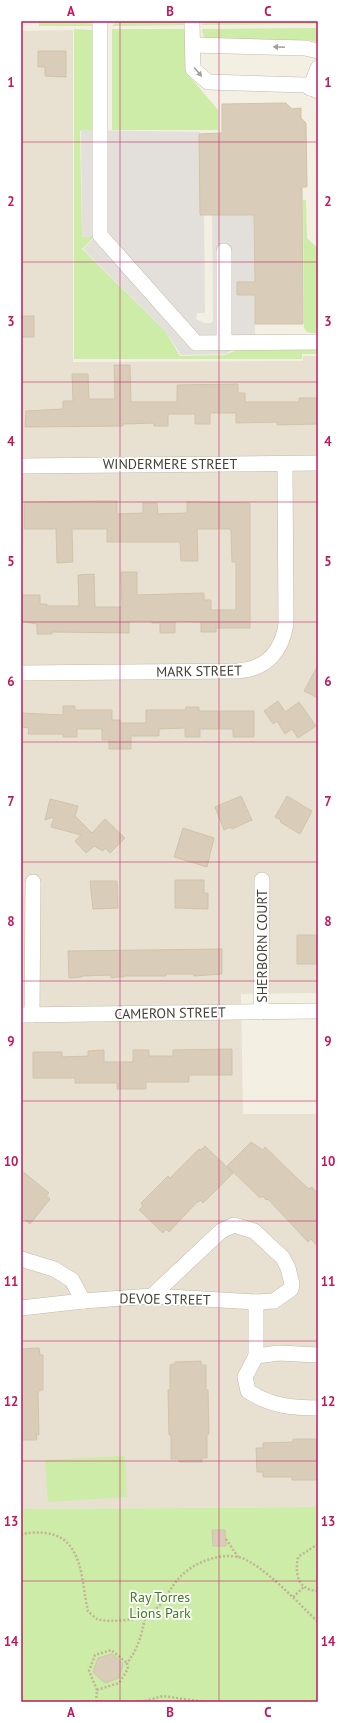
<svg xmlns="http://www.w3.org/2000/svg" width="339" height="1723" font-family="'PT Sans',sans-serif">
<style>
.residential{fill:#e8e1d1}
.green{fill:#cceca8}
.parking{fill:#e3e0dc}
.building{fill:#d9cdba;stroke:#d1c3aa}
.lines{fill:none;stroke-linecap:round;stroke-linejoin:round}
.minor-casing{stroke:#c2baa8;stroke-width:16}
.path{stroke:#c2b395;stroke-width:2.5;stroke-dasharray:2 2;stroke-linecap:butt}
.minor{stroke:#fff;stroke-width:15}
.oneway{fill:#a29f99}
.grid{fill:none;stroke:#c2185b;stroke-width:1;stroke-opacity:0.55}
.labels{text-anchor:middle;stroke-width:3.5;stroke-linejoin:round;paint-order:stroke}
.street-label{font-size:14px;fill:#463f33;stroke:#fff}
.park-label{font-size:14px;fill:#427c21;stroke:#fff}
.neatline{fill:none;stroke:#c2185b;stroke-width:1.5}
.grid-label{font-size:13px;text-anchor:middle;font-weight:bold;fill:#c2185b}
</style>
<rect width="100%" height="100%" fill="#f3efe3"/>
<!-- residential -->
<path class="residential" d="M73 30V362L303 361V356H318V993L241 994 243 1114H318V1507L21 1509V31Z"/>
<!-- green -->
<g class="green">
<path d="M39 21H87L95 26H39Z"/>
<path d="M117 21H176L184 22 187 25 112 26Z"/>
<path d="M206 21H318V24L201 25Z"/>
<path d="M318 28V42L308 40H208L204 39 202 29Z"/>
<path d="M74 29 94 30 95 131H80L82 237H94L82 249 165 331 180 356 225 355 239 349 318 350V354H302V359H74Z"/>
<path d="M112 29H187L188 71 191 78 218 110V130H112Z"/>
<path d="M303 200H306L307 238 314 245 318 247V334L307 332 304 328Z"/>
<path d="M125 1456 127 1497 48 1502 45 1460Z"/>
<path d="M318 1507V1702H21V1509Z"/>
</g>
<!-- parking -->
<path class="parking" d="M81 130 200 132V214L204 215 205 313H197L196 319 204 323H211L213 321 212 215H254L255 282H237V295H255V349L238 346 226 354 181 355 165 331 83 249 95 237H82Z"/>
<!-- building -->
<g class="building">
<path d="M38 51H66V77L45 76V67H38Z"/>
<path d="M286 103 292 109 301 108V118L306 123 307 187H302L303 324H255V295H237V282H255L254 215H200L199 134 222 133V104Z"/>
<rect x="21" y="316" width="13" height="21"/>
<path d="M114 365H130L131 402H177V385L238 384V393H245V402H299V398H318V424L277 425V422L236 423V413H210V424H195V414H168V426H154V423L123 424V426L25 427 26 411 63 409V401H73L72 374H88L89 399H115Z"/>
<path d="M102 501H117V514L143 513V503H157L158 514 187 513V502L250 503V628H216V632H201V622L175 621V633H160V623H152V621H129V633L52 632V634H37V624L21 621V595H40V604H47V606H79L78 575 94 574 95 607H122L121 572H137V595L204 593V600H211V610H236V562H232L231 529H197L198 561H181L180 542H107V529H72L73 562 57 563 56 529H24V502Z"/>
<path d="M318 665V698L304 691Z"/>
<path d="M278 701 285 712 299 702 316 726 298 738 292 729 285 734 277 721 273 724 264 711Z"/>
<path d="M63 706H75V710H112V720H120V723H146V710H185L186 707H199V711H254V737H233V729H200V737H185V728L159 729V736H131V749H109V740H102V729H77V737H63V734H28L29 728 21 727V713L63 715Z"/>
<path d="M241 796 252 820 232 829 231 827 224 830 215 807Z"/>
<path d="M287 796 312 811 300 834 280 822 281 820 275 817Z"/>
<path d="M50 799 78 806 75 816 92 833 105 819 125 838 110 853 105 848 103 851 94 846 86 853 75 841 81 835 51 827 54 817 45 820Z"/>
<path d="M183 828 214 838 207 867 174 857Z"/>
<path d="M175 880H204V893H208V909L175 908Z"/>
<path d="M90 881H117L118 908 93 909Z"/>
<rect x="297" y="935" width="21" height="29"/>
<path d="M222 949V974L194 976 193 974H166V976H124V977H118L111 978V975L82 976V977L69 978 68 951Z"/>
<path d="M232 1049V1075H189V1082H146V1089H117V1083H75V1078H33V1052H62V1057L88 1056V1051L104 1050V1062H133V1050H149V1056H173V1050Z"/>
<path d="M251 1142 263 1150 265 1147 299 1180 309 1189 312 1187 318 1194V1247L311 1239 308 1242 268 1199 266 1200 263 1196 260 1198 227 1166Z"/>
<path d="M205 1146 233 1173 203 1203 201 1200 196 1203 169 1232 166 1229 163 1233 139 1210 143 1206 141 1203 168 1176 170 1178 199 1149 201 1150Z"/>
<path d="M21 1170 49 1193 46 1196 50 1199 30 1224 21 1216Z"/>
<path d="M39 1348 40 1355H43V1390H39L38 1394 39 1435 36 1434 37 1440H21V1349Z"/>
<path d="M201 1361V1365H206V1390H208L209 1434H207V1458H202V1462H179V1459H171V1435H169L168 1390H170V1365L175 1364V1362Z"/>
<path d="M293 1439H318V1480H292V1477H263V1472H257L256 1448H263V1443L293 1442Z"/>
<path d="M212 1530H225L226 1546H213Z"/>
<path d="M112 1654 123 1664 119 1678 105 1683 93 1672 98 1658Z"/>
</g>
<g class="lines">
<!-- minor casing -->
<g class="minor-casing">
<g id="minor">
<path d="M100 21V235L196 343 318 342"/>
<path d="M192 21 193 69 208 82 305 85 318 91"/>
<path d="M193 45 305 48 318 51"/>
<path d="M310 88 318 68"/>
<path d="M224 251V342"/>
<path d="M21 466 318 463"/>
<path d="M21 673 238 671C266 669 282 651 286 624L285 464"/>
<path d="M261 1012 262 880"/>
<path d="M21 1015 318 1011"/>
<path d="M32 1015 33 882"/>
<path d="M21 1259 54 1269 72 1280 83 1301"/>
<path d="M256 1302V1356"/>
<path d="M21 1308 83 1301 152 1296 256 1302 274 1301 291 1289 292 1284 288 1268 283 1258 254 1231 234 1225 221 1231 152 1296"/>
<path d="M318 1355 279 1353 256 1356 245 1377 248 1391C270 1406 293 1408 318 1408"/>
</g>
</g>
<!-- path -->
<g class="path">
<path d="M21 1535C28 1532 37 1532 45 1533 84 1537 81 1582 88 1611 90 1613 94 1617 97 1619 108 1623 145 1620 153 1612 164 1603 170 1588 179 1578 193 1563 217 1553 238 1557 261 1562 300 1605 318 1622"/>
<path d="M226 1539 238 1557"/>
<path d="M318 1544 298 1557C295 1574 297 1590 318 1591"/>
<path d="M293 1597 304 1587"/>
<path d="M97 1690 89 1671 95 1655 111 1650 127 1663"/>
<path d="M96 1702 97 1690 119 1683 128 1669 127 1663C138 1649 142 1634 145 1617"/>
<path d="M141 1702 163 1696 205 1702"/>
</g>
<!-- minor -->
<use href="#minor" class="minor"/>
</g>
<!-- one-way arrows -->
<defs><path id="oneway-solid" d="M-6-.8H1V-3.2L6.5 0L1 3.2V.8H-6Z"/></defs>
<g class="oneway">
<use href="#oneway-solid" transform="translate(279 47) rotate(-178)"/>
<use href="#oneway-solid" transform="translate(198 72) rotate(49)"/>
</g>
<!-- grid -->
<path class="grid" d="M120 21V1702M219 21V1702M21 142H318M21 262H318M21 382H318M21 502H318M21 622H318M21 742H318M21 862H318M21 981H318M21 1101H318M21 1221H318M21 1341H318M21 1461H318M21 1581H318"/>
<g class="labels">
<!-- street labels -->
<g class="street-label">
<text x="170" y="469">WINDERMERE STREET</text>
<text transform="translate(199 671) rotate(-1)" y="5">MARK STREET</text>
<text transform="translate(262 946) rotate(-90)" y="5">SHERBORN COURT</text>
<text transform="translate(170 1013) rotate(-1)" y="5">CAMERON STREET</text>
<text transform="translate(165 1299) rotate(1)" y="5">DEVOE STREET</text>
</g>
<!-- park labels -->
<g class="park-label">
<text x="160" y="1602">Ray Torres<tspan x="160" dy="16">Lions Park</tspan></text>
</g>
</g>
<!-- border -->
<rect width="339" height="1723" fill="none" stroke="#ffffff" stroke-width="44"/>
<rect x="22" y="22" width="295" height="1679" class="neatline"/>
<g class="grid-label">
<text x="71" y="16">A</text>
<text x="170" y="16">B</text>
<text x="268" y="16">C</text>
<text x="11" y="87">1</text>
<text x="328" y="87">1</text>
<text x="11" y="206">2</text>
<text x="328" y="206">2</text>
<text x="11" y="326">3</text>
<text x="328" y="326">3</text>
<text x="11" y="446">4</text>
<text x="328" y="446">4</text>
<text x="11" y="566">5</text>
<text x="328" y="566">5</text>
<text x="11" y="686">6</text>
<text x="328" y="686">6</text>
<text x="11" y="806">7</text>
<text x="328" y="806">7</text>
<text x="11" y="926">8</text>
<text x="328" y="926">8</text>
<text x="11" y="1046">9</text>
<text x="328" y="1046">9</text>
<text x="11" y="1166">10</text>
<text x="328" y="1166">10</text>
<text x="11" y="1286">11</text>
<text x="328" y="1286">11</text>
<text x="11" y="1406">12</text>
<text x="328" y="1406">12</text>
<text x="11" y="1526">13</text>
<text x="328" y="1526">13</text>
<text x="11" y="1646">14</text>
<text x="328" y="1646">14</text>
<text x="71" y="1717">A</text>
<text x="170" y="1717">B</text>
<text x="268" y="1717">C</text>
</g>
</svg>
